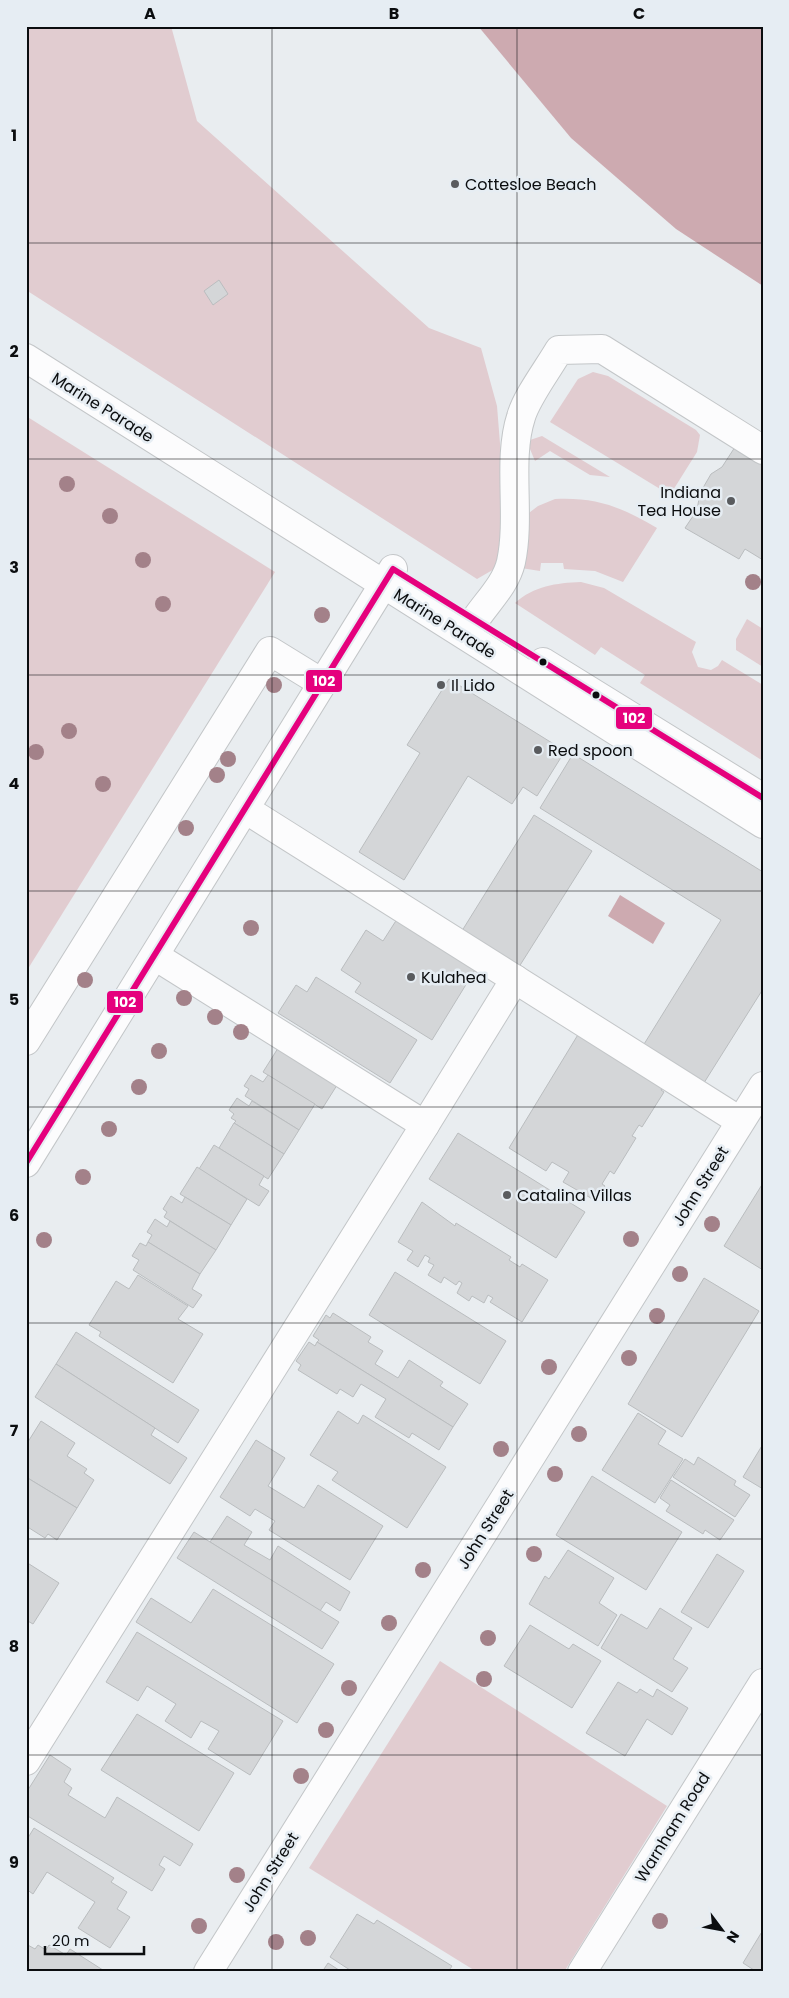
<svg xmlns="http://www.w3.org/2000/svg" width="789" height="1998" font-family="Poppins,sans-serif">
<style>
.green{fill:#e1ccd0}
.water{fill:#cdaab0}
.building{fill:#d4d6d8;stroke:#babdbf}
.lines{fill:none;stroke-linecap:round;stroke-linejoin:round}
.minor-casing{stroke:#c3c6c8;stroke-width:30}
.major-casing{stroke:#c3c6c8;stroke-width:30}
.minor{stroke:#fcfcfd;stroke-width:28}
.major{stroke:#fcfcfd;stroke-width:28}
.bus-1-casing{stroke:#e6edf3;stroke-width:10}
.bus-1{stroke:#e5007d;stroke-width:6}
.tree{fill:#a38189}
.grid{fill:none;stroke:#0b0d0f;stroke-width:1;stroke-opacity:0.55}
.poi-dot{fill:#595b5e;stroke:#e6edf3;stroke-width:2}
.bus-dot{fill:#0b0d0f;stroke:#e6edf3;stroke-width:2}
.labels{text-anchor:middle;stroke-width:5;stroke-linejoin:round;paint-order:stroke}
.poi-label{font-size:16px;fill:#0b0d0f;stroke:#e6edf3;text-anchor:start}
.street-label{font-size:16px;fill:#0b0d0f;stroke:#e6edf3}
.line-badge{stroke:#e6edf3;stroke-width:2}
.badge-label{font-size:14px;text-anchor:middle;font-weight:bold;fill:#fff}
.neatline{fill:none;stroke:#0b0d0f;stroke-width:2}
.grid-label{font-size:16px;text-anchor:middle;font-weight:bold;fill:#0b0d0f}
</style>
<rect width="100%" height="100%" fill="#e9edf0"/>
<!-- green -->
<g class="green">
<path d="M26 26H171L197 121 429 328 481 348 497 406 506 518 502 552 496 568 477 579 26 290Z"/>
<path d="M593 372 608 376 696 430 700 435 697 452 670 495 550 422 578 379Z"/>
<path d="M26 416 275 572 26 972Z"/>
<path d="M542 436 610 477 590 475 550 451 535 461 530 449V440Z"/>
<path d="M555 499C596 497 622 507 657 528L623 582 595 571 564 569 563 563H541L540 571 521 568 525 516 538 506Z"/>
<path d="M581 582 604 588 696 642 692 652 698 667 711 670 718 666 722 660 763 685V761L640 683 645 675 601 647 595 655 515 603C534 586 556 583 581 582Z"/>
<path d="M747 619 763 629V667L736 650V639Z"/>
<path d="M440 1661 667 1806 564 1972H477L309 1868Z"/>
</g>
<!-- water -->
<g class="water">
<path d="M478 26H763V286L676 229 571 138Z"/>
<path d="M620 895 665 923 653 944 608 916Z"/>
</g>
<!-- building -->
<g class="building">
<path d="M219 280 228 294 213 305 204 291Z"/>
<path d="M735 447 763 465V560L745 549 739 559 685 528 697 510 700 493 711 474 722 467Z"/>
<path d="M449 679 565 751 537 796 523 787 512 804 468 776 404 880 359 852 420 753 407 745Z"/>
<path d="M573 754 763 872V989L702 1086 641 1049 721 920 540 808Z"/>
<path d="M534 815 592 851 517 970 460 934Z"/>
<path d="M399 916 478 965 432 1040 355 992 361 983 341 970 366 930 383 941Z"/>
<path d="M316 977 417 1040 390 1083 278 1013 296 985 307 992Z"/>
<path d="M579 1033 664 1085 661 1090 664 1092 642 1127 639 1125 632 1136 636 1138 614 1174 610 1171 602 1184 605 1186 596 1201 563 1182 569 1172 552 1162 546 1171 509 1148Z"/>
<path d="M280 1045 339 1082 322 1109 263 1072Z"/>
<path d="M251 1075 263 1082 268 1075 315 1104 299 1130 245 1096 249 1089 244 1086Z"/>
<path d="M237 1098 249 1106 252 1101 299 1130 284 1154 234 1123 236 1121 231 1118 234 1114 229 1110Z"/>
<path d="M234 1123 284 1154 268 1179 219 1148Z"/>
<path d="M458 1133 585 1212 556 1258 429 1179Z"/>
<path d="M214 1145 264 1176 259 1185 269 1191 259 1206 199 1169Z"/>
<path d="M197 1167 247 1199 231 1225 180 1194Z"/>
<path d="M763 1183V1270L724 1246Z"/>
<path d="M171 1196 182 1203 185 1197 231 1225 216 1250 164 1217 167 1212 163 1209Z"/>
<path d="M422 1202 455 1226 456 1223 511 1257 509 1260 520 1267 522 1264 548 1280 522 1322 490 1302 493 1298 488 1295 484 1303 472 1296 469 1301 457 1293 462 1283 459 1281 456 1285 444 1277 441 1283 428 1275 434 1265 428 1262 430 1258 425 1255 418 1267 407 1260 413 1251 398 1242Z"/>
<path d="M155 1219 167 1227 170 1221 216 1250 200 1274 148 1242 152 1235 147 1232Z"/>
<path d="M148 1242 200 1274 192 1289 202 1295 193 1308 133 1270 139 1260 132 1256 140 1243 146 1246Z"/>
<path d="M395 1272 506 1341 480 1384 369 1315Z"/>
<path d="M138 1275 188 1306 178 1319 203 1334 173 1383 99 1336 101 1332 89 1325 116 1281 129 1289Z"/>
<path d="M704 1278 759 1311 682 1437 628 1404Z"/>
<path d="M333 1313 371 1337 368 1342 383 1351 375 1364 398 1378 409 1360 443 1382 440 1386 468 1404 453 1427 317 1342 319 1340 313 1336 326 1315 330 1318Z"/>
<path d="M76 1332 199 1410 178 1443 56 1364Z"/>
<path d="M309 1342 315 1346 317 1342 453 1427 439 1450 412 1433 409 1438 375 1417 386 1399 361 1384 353 1397 340 1389 337 1394 298 1370 301 1365 296 1361Z"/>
<path d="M56 1364 155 1428 151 1435 187 1458 170 1484 35 1397Z"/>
<path d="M338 1411 358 1424 363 1415 446 1467 407 1528 332 1480 338 1472 310 1455Z"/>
<path d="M638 1413 666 1431 658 1444 683 1459 655 1503 602 1470Z"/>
<path d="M41 1421 75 1443 67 1456 87 1469 84 1473 94 1480 77 1508 26 1477V1445Z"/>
<path d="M256 1440 285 1458 268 1486 304 1508 318 1485 383 1526 350 1580 269 1530 275 1521 255 1509 250 1516 220 1497Z"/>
<path d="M763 1444V1489L743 1477Z"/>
<path d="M698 1457 736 1481 734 1485 750 1495 735 1517 673 1477 685 1459 694 1465Z"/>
<path d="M592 1476 682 1532 646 1590 556 1535Z"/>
<path d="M26 1477 77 1508 57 1540 48 1534 45 1538 26 1526Z"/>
<path d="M671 1480 734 1520 720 1540 705 1530 703 1534 666 1511 670 1505 660 1498Z"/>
<path d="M227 1516 252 1532 244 1545 270 1560 278 1546 350 1592 340 1611 326 1602 320 1611 210 1542Z"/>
<path d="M194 1532 339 1622 322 1649 177 1558Z"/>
<path d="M568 1550 614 1578 599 1603 617 1615 598 1646 529 1604 545 1576 549 1579Z"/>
<path d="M717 1554 744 1571 708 1628 681 1612Z"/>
<path d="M26 1562 59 1583 33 1624 26 1620Z"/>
<path d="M213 1589 334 1664 297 1723 136 1622 151 1598 191 1623Z"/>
<path d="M660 1608 692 1628 673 1659 688 1668 672 1692 601 1648 621 1614 647 1629Z"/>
<path d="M530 1625 569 1649 573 1644 601 1661 572 1708 504 1666Z"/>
<path d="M137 1632 283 1721 250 1775 208 1749 219 1731 201 1721 191 1738 165 1721 176 1704 147 1686 138 1701 106 1682Z"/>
<path d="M618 1682 637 1693 640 1689 653 1697 657 1689 688 1708 672 1735 647 1719 625 1756 586 1733Z"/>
<path d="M137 1714 234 1773 199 1831 101 1770Z"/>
<path d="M50 1755 71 1769 64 1782 72 1788 68 1795 105 1818 117 1797 193 1844 180 1866 164 1856 159 1865 165 1869 152 1891 26 1815V1793Z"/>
<path d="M34 1828 114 1878 111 1882 127 1892 117 1909 130 1917 110 1948 78 1928 95 1902 47 1872 33 1894 26 1889V1841Z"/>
<path d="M357 1914 374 1924 377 1920 452 1966 448 1972H353L330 1957Z"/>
<path d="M763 1930V1972H757L743 1963Z"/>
<path d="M26 1944 35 1949 38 1945 46 1950 49 1945 66 1955 70 1949 106 1972H26Z"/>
<path d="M328 1963 342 1972H322Z"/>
</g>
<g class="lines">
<!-- minor casing -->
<g class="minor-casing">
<g id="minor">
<path d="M475 620C487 602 506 584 511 562 521 516 507 460 521 417 526 398 548 369 559 350L602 349 763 450"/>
<path d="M245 809 740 1121"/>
<path d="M26 1041 270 651 322 683"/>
<path d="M425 1125 515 979"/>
<path d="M26 1163 393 569"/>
<path d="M26 1761 425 1125 155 956"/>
<path d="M208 1972 763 1086"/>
<path d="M582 1972 763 1683"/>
</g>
</g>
<!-- major casing -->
<g class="major-casing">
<g id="major">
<path d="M26 358 763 824"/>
<path d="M543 662 763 798"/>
</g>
</g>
<!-- minor -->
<use href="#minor" class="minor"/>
<!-- major -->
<use href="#major" class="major"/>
<!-- bus-1 casing -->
<g class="bus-1-casing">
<path id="bus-1" d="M26 1163 393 569 763 798"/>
</g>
<!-- bus-1 -->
<use href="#bus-1" class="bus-1"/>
</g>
<!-- trees -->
<g class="tree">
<circle cx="67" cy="484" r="8"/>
<circle cx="110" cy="516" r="8"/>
<circle cx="143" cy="560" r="8"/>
<circle cx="753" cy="582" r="8"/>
<circle cx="163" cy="604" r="8"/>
<circle cx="322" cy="615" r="8"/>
<circle cx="274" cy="685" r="8"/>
<circle cx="69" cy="731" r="8"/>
<circle cx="36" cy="752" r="8"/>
<circle cx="228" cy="759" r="8"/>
<circle cx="217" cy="775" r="8"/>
<circle cx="103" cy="784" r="8"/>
<circle cx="186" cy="828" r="8"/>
<circle cx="251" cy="928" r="8"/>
<circle cx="85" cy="980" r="8"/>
<circle cx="184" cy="998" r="8"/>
<circle cx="215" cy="1017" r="8"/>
<circle cx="241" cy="1032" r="8"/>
<circle cx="159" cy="1051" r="8"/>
<circle cx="139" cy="1087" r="8"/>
<circle cx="109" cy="1129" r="8"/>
<circle cx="83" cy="1177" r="8"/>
<circle cx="712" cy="1224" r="8"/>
<circle cx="631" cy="1239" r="8"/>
<circle cx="44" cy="1240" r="8"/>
<circle cx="680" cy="1274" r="8"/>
<circle cx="657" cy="1316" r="8"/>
<circle cx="629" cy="1358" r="8"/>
<circle cx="549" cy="1367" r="8"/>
<circle cx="579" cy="1434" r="8"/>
<circle cx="501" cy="1449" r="8"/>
<circle cx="555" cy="1474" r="8"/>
<circle cx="534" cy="1554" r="8"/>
<circle cx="423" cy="1570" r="8"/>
<circle cx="389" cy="1623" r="8"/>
<circle cx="488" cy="1638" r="8"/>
<circle cx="484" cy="1679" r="8"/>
<circle cx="349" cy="1688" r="8"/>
<circle cx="326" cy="1730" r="8"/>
<circle cx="301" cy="1776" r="8"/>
<circle cx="237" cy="1875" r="8"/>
<circle cx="660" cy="1921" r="8"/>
<circle cx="199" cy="1926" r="8"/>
<circle cx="308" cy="1938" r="8"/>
<circle cx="276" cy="1942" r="8"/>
</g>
<!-- grid -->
<path class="grid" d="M272 26V1972M517 26V1972M26 243H763M26 459H763M26 675H763M26 891H763M26 1107H763M26 1323H763M26 1539H763M26 1755H763"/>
<!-- markers -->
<g class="poi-dot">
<circle cx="455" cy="184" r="5"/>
<circle cx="731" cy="501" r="5"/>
<circle cx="441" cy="685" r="5"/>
<circle cx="538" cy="750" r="5"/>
<circle cx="411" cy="977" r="5"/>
<circle cx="507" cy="1195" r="5"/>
</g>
<g class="bus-dot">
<circle cx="543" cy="662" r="4.5"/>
<circle cx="596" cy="695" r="4.5"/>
</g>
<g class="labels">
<!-- poi labels -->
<g class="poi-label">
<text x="465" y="190">Cottesloe Beach</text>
<text x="721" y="498" text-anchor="end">Indiana<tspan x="721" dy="18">Tea House</tspan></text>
<text x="451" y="691">Il Lido</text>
<text x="548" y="756">Red spoon</text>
<text x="421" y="983">Kulahea</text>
<text x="517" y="1201">Catalina Villas</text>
</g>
<!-- street labels -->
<g class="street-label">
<text transform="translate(103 407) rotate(32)" y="6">Marine Parade</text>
<text transform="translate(445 623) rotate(32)" y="6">Marine Parade</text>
<text transform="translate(700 1186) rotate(-58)" y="6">John Street</text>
<text transform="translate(485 1529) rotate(-58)" y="6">John Street</text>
<text transform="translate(672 1827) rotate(-58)" y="6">Warnham Road</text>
<text transform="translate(270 1872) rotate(-58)" y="6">John Street</text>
</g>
</g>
<g class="line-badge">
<rect x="305" y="669" width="38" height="24" rx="5" fill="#e5007d"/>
<rect x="615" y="706" width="38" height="24" rx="5" fill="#e5007d"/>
<rect x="106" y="990" width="38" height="24" rx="5" fill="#e5007d"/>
</g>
<g class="badge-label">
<text x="324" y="686">102</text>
<text x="634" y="723">102</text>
<text x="125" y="1007">102</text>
</g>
<!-- border -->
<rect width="789" height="1998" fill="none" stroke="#e6edf3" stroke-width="55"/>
<!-- north arrow -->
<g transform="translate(722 1930) rotate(122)" stroke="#e6edf3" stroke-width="4" paint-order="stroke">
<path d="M0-4L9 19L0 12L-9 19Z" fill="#0b0d0f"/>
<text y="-8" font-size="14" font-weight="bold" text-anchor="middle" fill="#0b0d0f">N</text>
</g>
<!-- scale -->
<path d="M45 1946v8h99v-8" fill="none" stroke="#0b0d0f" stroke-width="2.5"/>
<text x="52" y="1946" font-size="15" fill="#0b0d0f" stroke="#e6edf3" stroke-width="4" paint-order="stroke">20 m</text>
<rect x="28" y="28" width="734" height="1942" class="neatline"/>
<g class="grid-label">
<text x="150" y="19">A</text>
<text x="394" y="19">B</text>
<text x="639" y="19">C</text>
<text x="14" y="141">1</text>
<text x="14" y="357">2</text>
<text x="14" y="573">3</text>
<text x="14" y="789">4</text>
<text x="14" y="1005">5</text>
<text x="14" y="1221">6</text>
<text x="14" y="1436">7</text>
<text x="14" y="1652">8</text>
<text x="14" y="1868">9</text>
</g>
</svg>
